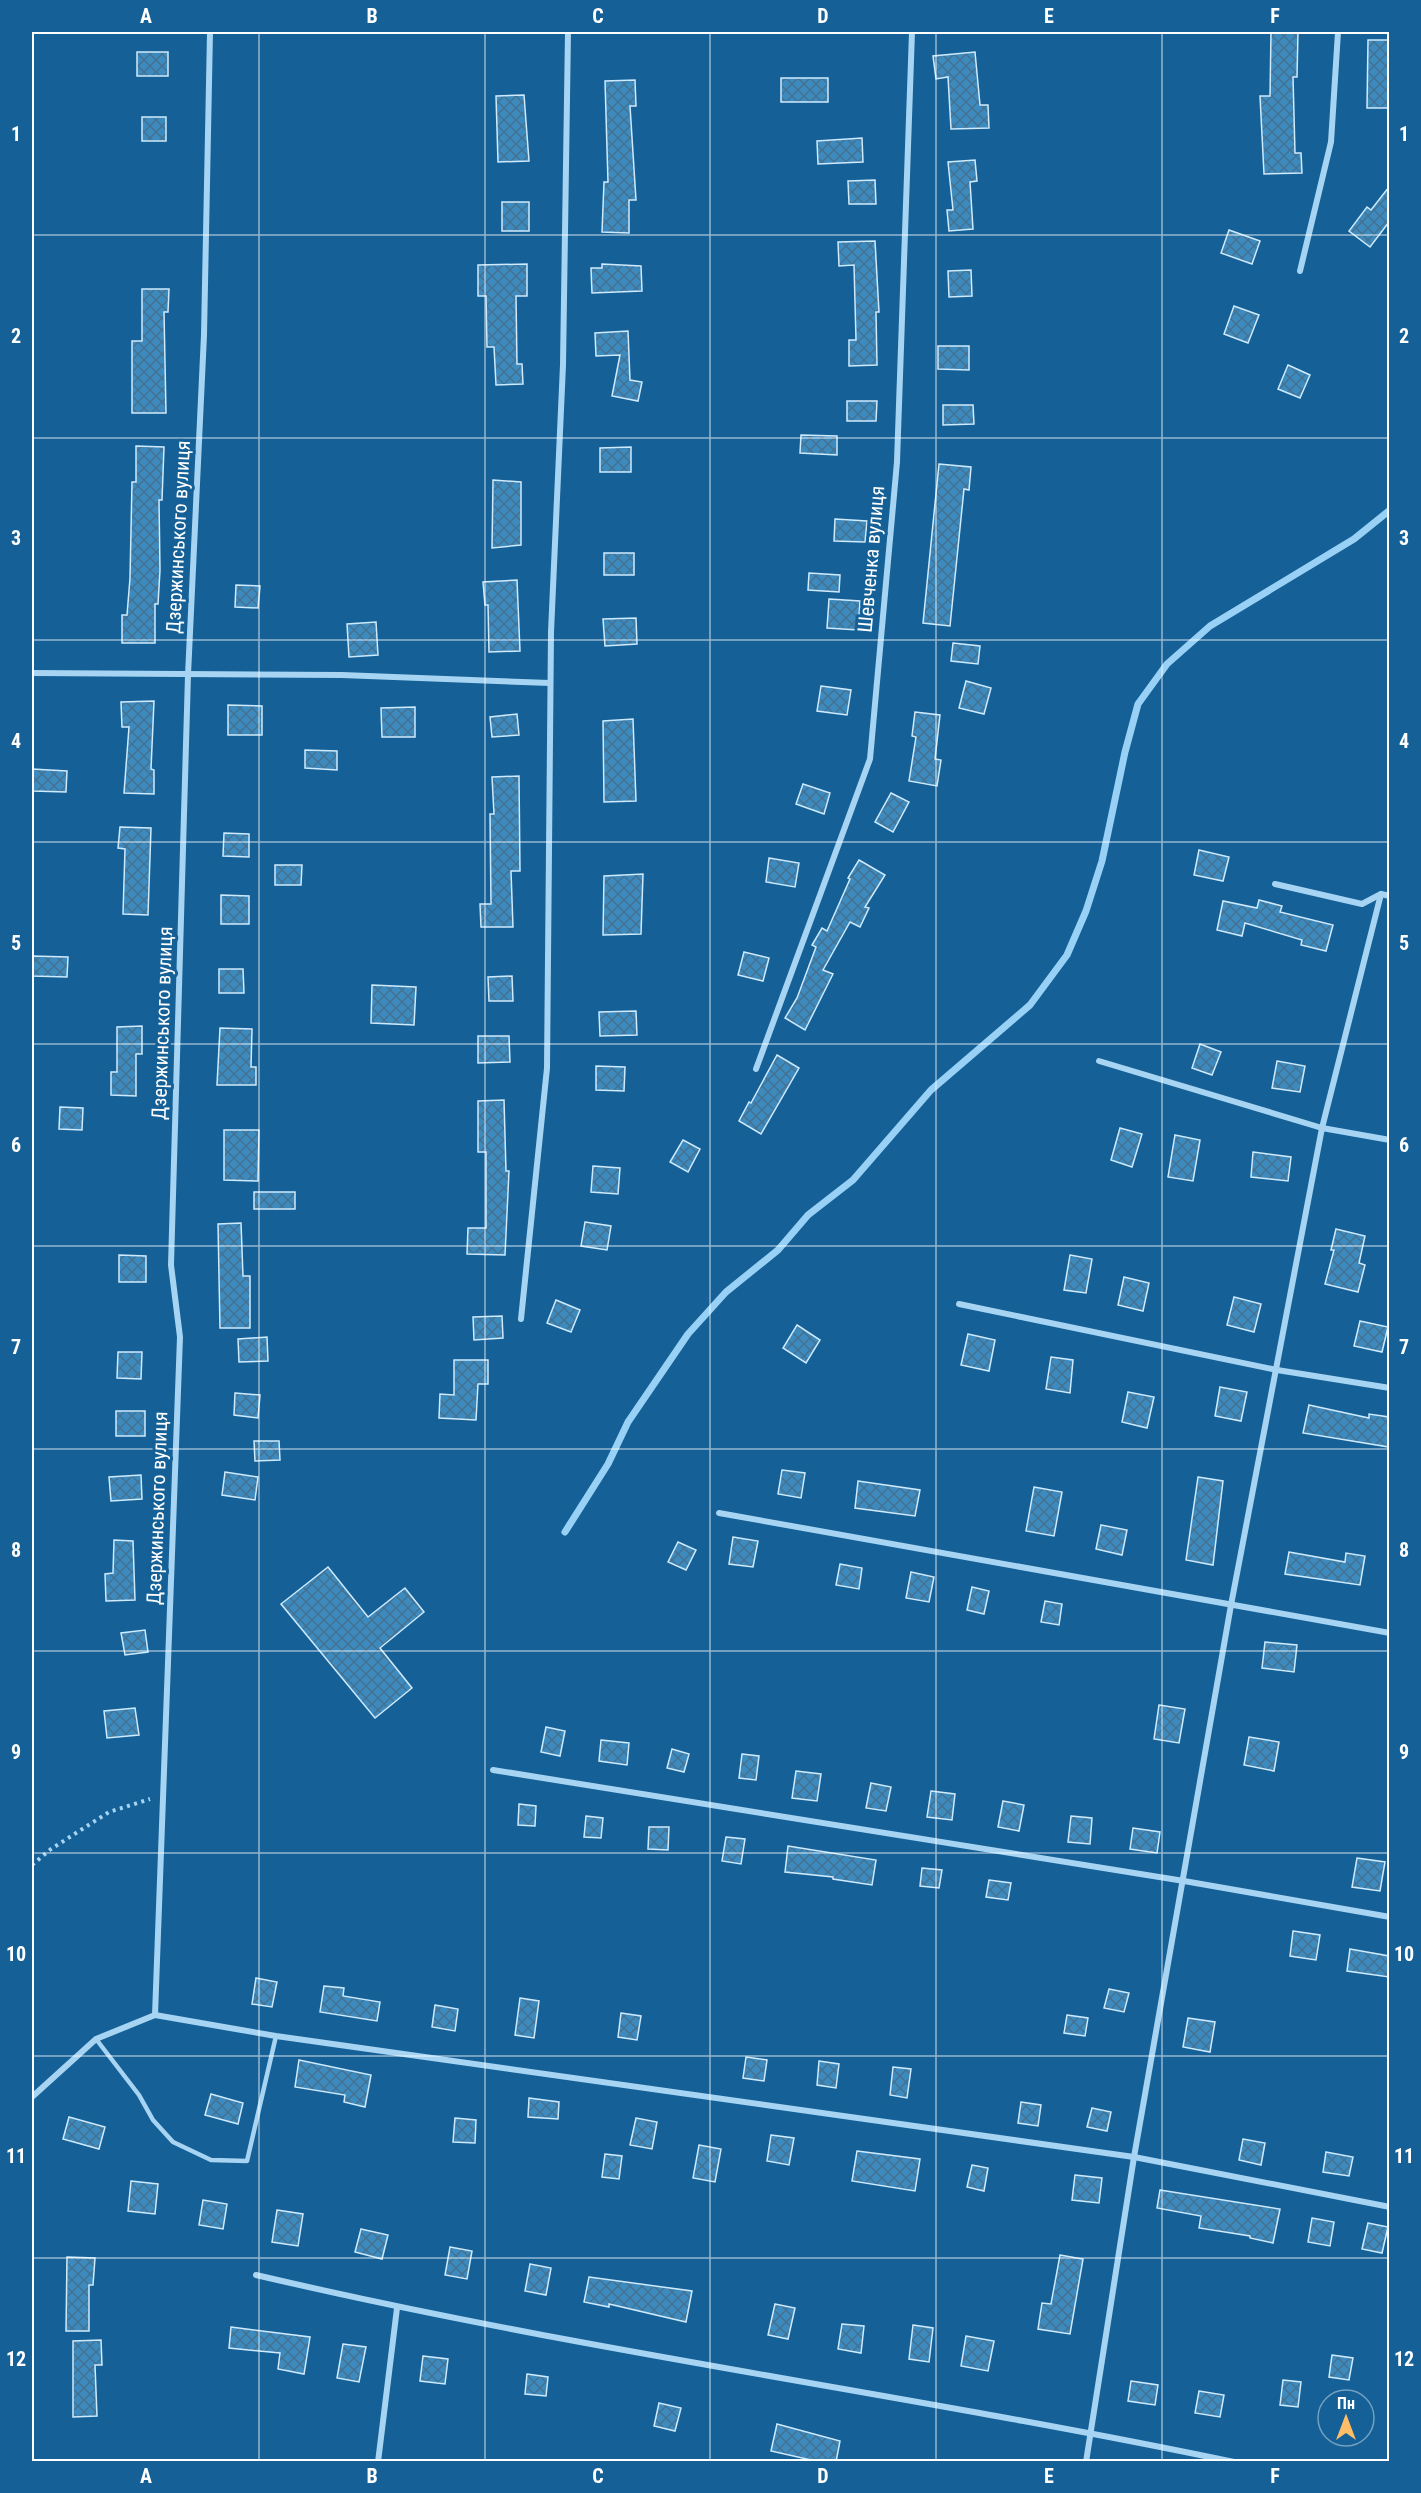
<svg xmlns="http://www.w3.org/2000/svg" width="1421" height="2493" font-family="'Roboto Condensed',sans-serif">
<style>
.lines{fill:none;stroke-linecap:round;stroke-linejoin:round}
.stream{stroke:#98d1f5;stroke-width:7}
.building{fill:url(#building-cross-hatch);stroke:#ceeafd;stroke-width:1.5}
.path{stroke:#a6d4f2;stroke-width:4;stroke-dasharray:3 4.5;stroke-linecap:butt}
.service{stroke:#a6d4f2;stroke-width:4.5}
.minor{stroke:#a6d4f2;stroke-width:6}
.grid{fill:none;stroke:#fff;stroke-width:1.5;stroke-opacity:0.55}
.labels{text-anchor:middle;stroke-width:6;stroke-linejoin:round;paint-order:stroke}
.street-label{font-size:20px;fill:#fff;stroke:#146097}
.neatline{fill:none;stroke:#fff;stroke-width:2}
.grid-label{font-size:20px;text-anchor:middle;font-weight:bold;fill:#fff}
</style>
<defs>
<pattern id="building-cross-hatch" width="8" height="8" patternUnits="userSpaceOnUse" patternTransform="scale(1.5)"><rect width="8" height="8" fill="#3d8abf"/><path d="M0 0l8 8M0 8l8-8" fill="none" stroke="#437191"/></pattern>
</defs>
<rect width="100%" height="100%" fill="#146097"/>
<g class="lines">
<!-- stream -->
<path class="stream" d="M565 1532 608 1464 628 1422 688 1334 726 1292 778 1250 808 1215 853 1180 931 1090 1030 1005 1067 955 1086 911 1102 861 1125 752 1138 704 1167 664 1210 626 1354 539 1390 510"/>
</g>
<!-- building -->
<g class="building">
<path d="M1271 32H1298L1297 77H1293L1295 153H1301L1302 173 1264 174 1260 96H1270Z"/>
<path d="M1368 40H1389V108H1367Z"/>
<rect x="137" y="52" width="31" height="24"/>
<path d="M975 52 980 105H988L989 128 951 129 948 77 936 79 933 56Z"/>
<rect x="781" y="78" width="47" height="24"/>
<path d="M635 80 636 106H630L636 200H629V233L602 232 604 182H608L605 81Z"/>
<path d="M524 95 529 161 498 162 496 96Z"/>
<rect x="142" y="117" width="24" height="24"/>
<path d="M862 138 863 162 818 164 817 141Z"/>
<path d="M975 160 977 181 970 182 973 229 949 231 947 210H953L948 162Z"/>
<path d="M875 180 876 204H849L848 181Z"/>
<path d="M1389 187V222L1370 247 1349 231 1367 207 1371 210Z"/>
<rect x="502" y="202" width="27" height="29"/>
<path d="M1229 230 1260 241 1252 264 1221 253Z"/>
<path d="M875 241 879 312H876L877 365 849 366V340H856L854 265 839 266 838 242Z"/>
<path d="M527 264V296H516L517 364H522L523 384 496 385 494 347H487L486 296H478V265Z"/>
<path d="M602 264 641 266 642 291 592 293 591 268H602Z"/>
<path d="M971 270 972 296 949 297 948 271Z"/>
<path d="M142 289H169L168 312H164L166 413H132V341H142Z"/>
<path d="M1234 306 1259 315 1248 343 1224 334Z"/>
<path d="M628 331 630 380 642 382 638 401 612 396 620 355 596 356 595 333Z"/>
<path d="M938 346H969V370L938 369Z"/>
<path d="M1288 365 1310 375 1300 398 1278 389Z"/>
<path d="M847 401H877L876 421H847Z"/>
<path d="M943 405H973L974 424 943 425Z"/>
<path d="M801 435 837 436V455L800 453Z"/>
<path d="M136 446 164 447 162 500H159L160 570 158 604H155V643H122V615H127L130 578 132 482H136Z"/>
<path d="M631 447V472H600V448Z"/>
<path d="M939 464 971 467 969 490 964 489 950 626 923 623Z"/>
<path d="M493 480 521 482V545L492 548Z"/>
<path d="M835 519 867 521 865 542 834 541Z"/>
<rect x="604" y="553" width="30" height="22"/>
<path d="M809 573 840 575 839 592 808 590Z"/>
<path d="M517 580 520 651 489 652 488 605H485L483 582Z"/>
<path d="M236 585 260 586 258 608 235 607Z"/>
<path d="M829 599 860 601 858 630 827 628Z"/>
<path d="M636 618 637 644 605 646 603 619Z"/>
<path d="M376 622 378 655 349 657 347 624Z"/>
<path d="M953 643 980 646 978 664 951 661Z"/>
<path d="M966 681 991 688 984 714 959 708Z"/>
<path d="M821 686 851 690 847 715 817 711Z"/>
<path d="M154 701 151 769 154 770V794L124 793 129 727H122L121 702Z"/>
<path d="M228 705 262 706V735H228Z"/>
<path d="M415 707V737H382L381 708Z"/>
<path d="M915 712 940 715 935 759 941 760 937 786 909 781 916 737 912 736Z"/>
<path d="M517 714 519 735 492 737 490 717Z"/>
<path d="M633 719 636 801 604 802 603 721Z"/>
<path d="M305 750 337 751V770L305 768Z"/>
<path d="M32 769 67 771 66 792 32 791Z"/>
<path d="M519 776 520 871H511L513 927H481L480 904H491L490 814H494L492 777Z"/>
<path d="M803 784 830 793 824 814 796 804Z"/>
<path d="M891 793 909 802 893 832 875 822Z"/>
<path d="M120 827 151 828 148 915 123 914 125 849 118 848Z"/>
<path d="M224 833 249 834V857L223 856Z"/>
<path d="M1199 850 1229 857 1223 881 1194 875Z"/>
<path d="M769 858 799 863 795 887 766 882Z"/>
<path d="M859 860 885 875 865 907 869 908 860 927 850 922 823 970 833 974 805 1030 785 1018 797 998 816 947 812 945 822 928 827 931 850 879 848 878Z"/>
<path d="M275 865H302L301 885H275Z"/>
<path d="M643 874 641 934 603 935 604 876Z"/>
<path d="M221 895 249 896V924H221Z"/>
<path d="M1259 900 1282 906 1280 912 1333 925 1326 951 1301 945 1302 940 1245 923 1242 936 1217 930 1223 901 1257 908Z"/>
<path d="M744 952 769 958 763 981 738 975Z"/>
<path d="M32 956 68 957 67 977 32 976Z"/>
<path d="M219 969H243L244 993H219Z"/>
<path d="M512 976 513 1001H489L488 977Z"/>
<path d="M372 985 416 987 414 1025 371 1023Z"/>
<path d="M636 1011 637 1035 600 1036 599 1012Z"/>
<path d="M142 1026V1054H136V1096L111 1095V1072H117V1027Z"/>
<path d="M220 1028 252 1029 251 1067H256V1085H217Z"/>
<path d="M478 1036H509L510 1062 478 1063Z"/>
<path d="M1200 1044 1221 1052 1212 1075 1192 1068Z"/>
<path d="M777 1055 799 1068 761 1134 739 1121 749 1102 751 1103Z"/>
<path d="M1277 1061 1305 1066 1300 1092 1272 1088Z"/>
<path d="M596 1066 625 1067 624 1091 596 1090Z"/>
<path d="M504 1100 506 1171H509L505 1255 467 1254 468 1228H486V1152H478V1101Z"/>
<path d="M60 1107 83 1108 82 1130 59 1129Z"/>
<path d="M1120 1128 1142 1134 1132 1167 1111 1160Z"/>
<path d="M224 1130H259L258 1181 224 1180Z"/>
<path d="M1175 1135 1200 1140 1193 1181 1168 1177Z"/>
<path d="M683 1140 700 1149 688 1172 670 1162Z"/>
<path d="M1253 1152 1291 1157 1288 1181 1251 1177Z"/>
<path d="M593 1166 620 1168 618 1194 591 1192Z"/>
<rect x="254" y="1192" width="41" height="17"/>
<path d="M585 1222 611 1226 607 1250 581 1246Z"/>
<path d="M241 1223 243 1276H250V1328H220L218 1224Z"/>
<path d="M1336 1229 1365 1236 1359 1263 1365 1265 1358 1292 1325 1284 1334 1250H1331Z"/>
<path d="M119 1255 146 1256V1282H119Z"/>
<path d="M1070 1255 1092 1259 1086 1293 1064 1290Z"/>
<path d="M1124 1277 1149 1283 1143 1311 1118 1305Z"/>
<path d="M1234 1297 1261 1304 1254 1332 1227 1325Z"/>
<path d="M556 1300 580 1310 571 1332 547 1323Z"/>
<path d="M502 1316 503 1338 474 1340 473 1317Z"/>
<path d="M1360 1321 1388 1327 1382 1352 1354 1346Z"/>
<path d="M797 1325 820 1340 806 1363 783 1348Z"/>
<path d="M968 1334 995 1340 989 1371 961 1365Z"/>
<path d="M267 1337 268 1361 239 1362 238 1339Z"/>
<path d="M118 1352H142L141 1379 117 1378Z"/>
<path d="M1051 1357 1073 1360 1070 1393 1046 1389Z"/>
<path d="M454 1360H488V1384H478L476 1420 439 1418 440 1394 454 1395Z"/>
<path d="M1220 1387 1247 1392 1241 1421 1215 1416Z"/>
<path d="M1128 1392 1154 1397 1147 1428 1122 1422Z"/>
<path d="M235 1393 260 1395 258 1418 234 1415Z"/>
<path d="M1309 1405 1369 1418V1414L1389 1417V1447L1303 1433Z"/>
<rect x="116" y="1411" width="29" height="25"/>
<path d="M254 1441H279L280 1460 255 1461Z"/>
<path d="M782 1470 805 1473 801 1498 778 1494Z"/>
<path d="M225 1472 258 1477 255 1500 222 1495Z"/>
<path d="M141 1475 142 1499 111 1501 109 1477Z"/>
<path d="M1198 1477 1223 1481 1213 1565 1186 1560Z"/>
<path d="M858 1481 920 1490 915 1516 855 1508Z"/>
<path d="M1034 1487 1062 1492 1054 1536 1026 1531Z"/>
<path d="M1101 1525 1127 1530 1122 1555 1096 1549Z"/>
<path d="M733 1537 758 1541 753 1567 729 1564Z"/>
<path d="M114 1540 133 1541 135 1600 106 1601 105 1574 113 1573Z"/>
<path d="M678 1542 696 1550 686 1570 668 1562Z"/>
<path d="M1289 1552 1345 1562 1346 1553 1365 1556 1360 1585 1285 1574Z"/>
<path d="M840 1564 862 1568 859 1589 836 1585Z"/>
<path d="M328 1567 368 1617 405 1588 424 1612 380 1648 412 1688 375 1718 281 1604Z"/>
<path d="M911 1572 934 1577 929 1602 906 1598Z"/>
<path d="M972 1587 989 1591 984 1614 967 1610Z"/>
<path d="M1045 1601 1062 1604 1059 1625 1041 1622Z"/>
<path d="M145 1630 148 1652 125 1655 121 1633Z"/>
<path d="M1265 1642 1297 1645 1294 1672 1262 1668Z"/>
<path d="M1159 1705 1185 1709 1179 1743 1154 1739Z"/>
<path d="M135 1708 139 1735 107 1738 104 1711Z"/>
<path d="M546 1727 565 1731 560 1756 541 1752Z"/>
<path d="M1249 1737 1279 1742 1274 1771 1244 1765Z"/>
<path d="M601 1740 629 1743 627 1765 599 1761Z"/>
<path d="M672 1749 689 1754 684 1772 667 1768Z"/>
<path d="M742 1754 759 1756 756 1780 739 1778Z"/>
<path d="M796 1771 821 1774 817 1801 792 1798Z"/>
<path d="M871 1783 891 1787 886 1811 866 1808Z"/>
<path d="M931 1791 955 1794 952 1820 927 1817Z"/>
<path d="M1003 1801 1024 1805 1019 1831 998 1827Z"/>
<path d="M519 1804 536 1806 535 1826 518 1825Z"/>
<path d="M586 1816 603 1818 601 1838 584 1837Z"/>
<path d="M1071 1816 1092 1818 1090 1844 1068 1842Z"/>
<path d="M649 1827H669L668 1850 648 1849Z"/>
<path d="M1133 1828 1160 1832 1157 1853 1130 1849Z"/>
<path d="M726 1837 745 1839 741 1864 722 1861Z"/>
<path d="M788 1846 876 1860 872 1885 833 1879V1877L785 1872Z"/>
<path d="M1357 1858 1385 1862 1380 1891 1352 1887Z"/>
<path d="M922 1868 942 1870 939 1888 920 1886Z"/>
<path d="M989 1880 1011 1883 1008 1900 986 1897Z"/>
<path d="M1293 1931 1320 1935 1316 1960 1290 1956Z"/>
<path d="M1350 1949 1389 1956V1977L1347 1971Z"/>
<path d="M256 1978 277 1982 272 2007 252 2004Z"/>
<path d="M324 1986 344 1988 343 1996 380 2002 377 2021 320 2012Z"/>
<path d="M1109 1989 1129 1993 1124 2012 1104 2008Z"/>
<path d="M520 1998 539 2001 534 2038 515 2035Z"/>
<path d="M435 2005 458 2009 455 2031 432 2027Z"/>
<path d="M621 2013 641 2016 637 2040 618 2037Z"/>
<path d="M1067 2015 1088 2018 1085 2036 1064 2033Z"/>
<path d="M1188 2018 1215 2022 1210 2052 1183 2047Z"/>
<path d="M746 2057 767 2060 764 2081 743 2078Z"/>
<path d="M299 2060 371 2075 365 2107 344 2102 345 2095 295 2087Z"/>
<path d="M819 2061 839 2064 836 2088 817 2085Z"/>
<path d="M893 2067 911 2069 907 2098 890 2095Z"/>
<path d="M211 2094 243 2103 238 2124 205 2115Z"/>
<path d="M529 2098 559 2102 558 2119 528 2117Z"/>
<path d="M1021 2102 1041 2105 1038 2126 1018 2123Z"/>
<path d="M1092 2108 1111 2112 1107 2131 1087 2127Z"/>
<path d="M69 2117 105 2127 99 2149 63 2139Z"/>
<path d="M455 2118 476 2120 475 2143 453 2142Z"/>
<path d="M636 2118 657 2122 652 2149 630 2145Z"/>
<path d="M771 2135 794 2138 789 2165 767 2161Z"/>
<path d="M1243 2139 1265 2143 1261 2165 1239 2160Z"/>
<path d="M699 2145 721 2149 715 2182 693 2178Z"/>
<path d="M857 2151 920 2159 915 2191 852 2181Z"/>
<path d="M1326 2152 1353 2157 1349 2176 1323 2172Z"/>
<path d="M605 2154 622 2156 619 2179 602 2177Z"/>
<path d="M972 2165 988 2168 984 2191 967 2187Z"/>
<path d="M1075 2175 1102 2178 1099 2203 1072 2200Z"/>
<path d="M131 2181 158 2184 155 2214 128 2211Z"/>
<path d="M1160 2190 1280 2209 1273 2243 1250 2238V2236L1199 2228 1201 2216 1157 2208Z"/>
<path d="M203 2200 227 2204 223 2229 199 2225Z"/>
<path d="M277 2210 303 2214 298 2246 272 2242Z"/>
<path d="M1312 2218 1334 2222 1330 2246 1308 2242Z"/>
<path d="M1368 2223 1388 2227 1382 2253 1362 2249Z"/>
<path d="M361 2229 388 2235 382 2259 355 2252Z"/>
<path d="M450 2247 472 2251 467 2279 445 2275Z"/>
<path d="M1060 2255 1083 2259 1070 2334 1038 2329 1042 2303 1051 2304Z"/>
<path d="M67 2257 95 2258 93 2285H89V2331H66Z"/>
<path d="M530 2264 551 2268 546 2295 525 2291Z"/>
<path d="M589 2277 692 2291 686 2322 609 2304V2307L584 2302Z"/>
<path d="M775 2304 795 2308 788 2339 768 2335Z"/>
<path d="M842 2324 864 2326 861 2353 838 2349Z"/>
<path d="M913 2325 933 2328 929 2362 909 2359Z"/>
<path d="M231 2327 310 2337 304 2374 278 2369 280 2353 229 2348Z"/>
<path d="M966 2336 994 2341 988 2371 961 2366Z"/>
<path d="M101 2340 102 2365H95L97 2416 73 2417V2341Z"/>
<path d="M343 2344 366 2347 359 2382 337 2378Z"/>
<path d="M1332 2355 1353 2358 1349 2380 1329 2377Z"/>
<path d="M423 2356 448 2359 445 2384 420 2381Z"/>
<path d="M527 2374 548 2377 546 2396 525 2394Z"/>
<path d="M1283 2380 1301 2382 1298 2407 1280 2405Z"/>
<path d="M1131 2381 1158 2385 1155 2405 1128 2401Z"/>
<path d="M1199 2391 1224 2395 1220 2417 1195 2413Z"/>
<path d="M659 2403 681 2408 675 2431 654 2426Z"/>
<path d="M777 2424 840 2441 836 2462H820L771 2451Z"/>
</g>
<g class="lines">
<!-- path -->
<path class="path" d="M32 1865 51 1849 109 1812 150 1799"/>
<!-- service -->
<path class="service" d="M96 2039 139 2095 153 2120 173 2142 211 2160 247 2161 276 2036"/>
<!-- minor -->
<g class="minor">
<path d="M1300 271 1331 142 1338 32"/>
<path d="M32 673 342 675 550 683"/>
<path d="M1275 884 1362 904 1381 894 1390 896"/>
<path d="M1099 1061 1322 1128 1390 1140"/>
<path d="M756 1069 870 759 897 462 912 32"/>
<path d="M959 1304 1277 1370 1390 1388"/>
<path d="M521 1319 547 1068 551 632 563 365 568 32"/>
<path d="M719 1513 1390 1633"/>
<path d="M493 1770 1184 1881 1390 1917"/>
<path d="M155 2015 180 1337 171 1265 188 675 204 335 210 32"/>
<path d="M32 2097 96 2039 155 2015 276 2036 1134 2157 1390 2207"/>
<path d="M256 2275C579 2351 909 2394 1234 2462"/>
<path d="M378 2462 397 2308"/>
<path d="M1086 2462 1134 2157 1231 1605 1322 1128 1381 894"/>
</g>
</g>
<!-- grid -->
<path class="grid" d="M259 32V2462M485 32V2462M710 32V2462M936 32V2462M1162 32V2462M32 235H1390M32 438H1390M32 640H1390M32 842H1390M32 1044H1390M32 1246H1390M32 1449H1390M32 1651H1390M32 1853H1390M32 2056H1390M32 2258H1390"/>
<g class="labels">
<!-- street labels -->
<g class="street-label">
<text transform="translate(178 537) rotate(-87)" y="7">Дзержинського вулиця</text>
<text transform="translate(871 559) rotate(-85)" y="7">Шевченка вулиця</text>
<text transform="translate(162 1023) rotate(-88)" y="7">Дзержинського вулиця</text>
<text transform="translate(157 1508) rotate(-88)" y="7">Дзержинського вулиця</text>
</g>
</g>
<!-- border -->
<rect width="1421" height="2493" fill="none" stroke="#146097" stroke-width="66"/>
<!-- north arrow -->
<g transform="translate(1346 2418)"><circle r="28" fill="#146097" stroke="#72a0c1" stroke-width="1.5"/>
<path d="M0-4.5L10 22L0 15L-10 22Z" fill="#ffbd67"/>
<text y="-9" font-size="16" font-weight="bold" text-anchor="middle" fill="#ffffff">Пн</text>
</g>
<rect x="33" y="33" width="1355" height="2427" class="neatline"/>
<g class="grid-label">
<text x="146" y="23">A</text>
<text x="372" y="23">B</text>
<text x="598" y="23">C</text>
<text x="823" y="23">D</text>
<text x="1049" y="23">E</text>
<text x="1275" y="23">F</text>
<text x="16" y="141">1</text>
<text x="1404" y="141">1</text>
<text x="16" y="343">2</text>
<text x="1404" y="343">2</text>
<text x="16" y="545">3</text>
<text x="1404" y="545">3</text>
<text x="16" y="748">4</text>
<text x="1404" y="748">4</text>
<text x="16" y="950">5</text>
<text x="1404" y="950">5</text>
<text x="16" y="1152">6</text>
<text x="1404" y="1152">6</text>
<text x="16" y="1354">7</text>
<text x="1404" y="1354">7</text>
<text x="16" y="1557">8</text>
<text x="1404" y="1557">8</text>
<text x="16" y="1759">9</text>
<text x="1404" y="1759">9</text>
<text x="16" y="1961">10</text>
<text x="1404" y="1961">10</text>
<text x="16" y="2163">11</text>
<text x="1404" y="2163">11</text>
<text x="16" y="2366">12</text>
<text x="1404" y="2366">12</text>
<text x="146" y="2483">A</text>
<text x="372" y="2483">B</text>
<text x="598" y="2483">C</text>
<text x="823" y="2483">D</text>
<text x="1049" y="2483">E</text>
<text x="1275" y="2483">F</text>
</g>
</svg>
